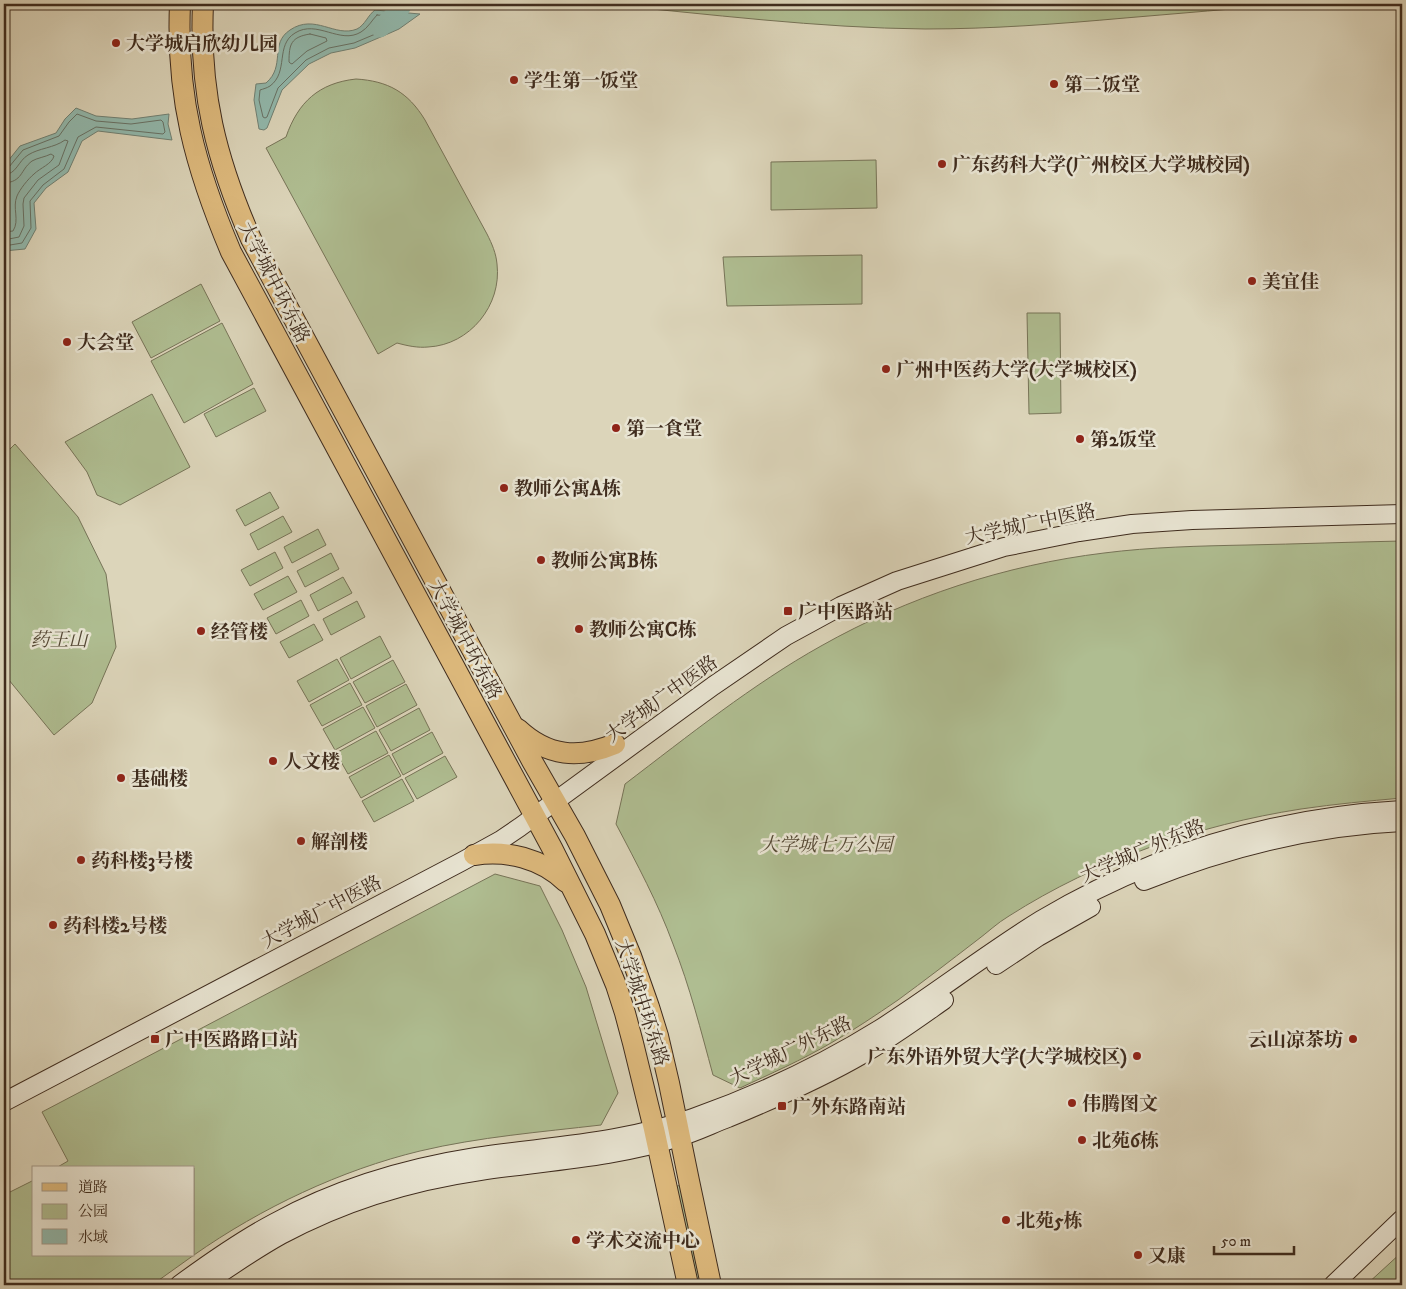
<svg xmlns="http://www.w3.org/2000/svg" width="1406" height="1289" font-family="'IM FELL DW Pica','Noto Serif SC',serif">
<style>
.green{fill:#afbd91;stroke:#777458}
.water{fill:#92b9ad;stroke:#718174}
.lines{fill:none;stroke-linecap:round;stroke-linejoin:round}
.shore{stroke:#687266;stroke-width:1}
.river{stroke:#92b9ad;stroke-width:19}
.secondary-casing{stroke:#3f2c1e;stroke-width:20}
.primary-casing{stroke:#3f2c1e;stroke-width:22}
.secondary{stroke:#e8e4d2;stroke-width:18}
.primary{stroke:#deba7d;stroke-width:20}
.poi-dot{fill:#8f2418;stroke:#e8e4d2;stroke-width:2}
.labels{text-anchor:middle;stroke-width:5;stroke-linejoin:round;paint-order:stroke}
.poi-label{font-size:19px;font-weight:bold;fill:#3f2c1e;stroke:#e8e4d2;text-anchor:start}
.street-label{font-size:19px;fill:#3f2c1e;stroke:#e8e4d2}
.park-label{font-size:19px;font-style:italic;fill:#554935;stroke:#e8e4d2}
</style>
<rect width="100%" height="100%" fill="#dcd5ba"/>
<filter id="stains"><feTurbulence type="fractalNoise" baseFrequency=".004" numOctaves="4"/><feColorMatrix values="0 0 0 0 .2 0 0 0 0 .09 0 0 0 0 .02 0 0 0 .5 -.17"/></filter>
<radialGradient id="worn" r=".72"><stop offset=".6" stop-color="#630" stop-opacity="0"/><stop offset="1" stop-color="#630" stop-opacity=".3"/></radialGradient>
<!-- green -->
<g class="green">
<path d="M601 4H1290C1235 9 1180 13 1125 18 1058 24 992 29 925 29 817 28 709 14 601 4Z"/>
<path d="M356 79C388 81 408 92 425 120L487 234C492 244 496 253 497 264 502 305 470 345 428 347 418 348 408 346 397 343L378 354 266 148 286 137C298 102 319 83 356 79Z"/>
<path d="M876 160 877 208 771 210V162Z"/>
<path d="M862 255V304L727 306 723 257Z"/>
<path d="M201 284 220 321 151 358 132 322Z"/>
<path d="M1027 313H1060L1061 413 1029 414Z"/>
<path d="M222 323 253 384 184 423 151 361Z"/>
<path d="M254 388 266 411 216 437 204 414Z"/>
<path d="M152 394 190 467 120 505 97 495 87 472 65 442Z"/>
<path d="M15 444 78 517 106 574 116 647 92 703 54 735 4 674V455Z"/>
<path d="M270 492 279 508 245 526 236 510Z"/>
<path d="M283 516 292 532 258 550 250 534Z"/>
<path d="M318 529 326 545 292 563 284 547Z"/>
<path d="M1402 541V798C1368 801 1335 804 1301 809 1198 825 1097 860 1009 916 997 923 987 933 976 941 950 961 924 981 898 1000 876 1015 854 1030 831 1043 802 1060 770 1074 740 1088L713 1075C701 1031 690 987 673 944 658 903 637 864 616 824L625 784C688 736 753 684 821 646 908 597 1005 565 1104 553 1151 547 1199 546 1247 545 1298 544 1350 542 1402 541Z"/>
<path d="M275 552 283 568 250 586 241 570Z"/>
<path d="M331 553 339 569 305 587 297 571Z"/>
<path d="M288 576 297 592 263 610 254 594Z"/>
<path d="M343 577 352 593 318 611 310 595Z"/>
<path d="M301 600 309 616 276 634 267 618Z"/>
<path d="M357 601 365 617 331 635 323 619Z"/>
<path d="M314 624 323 640 289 658 280 642Z"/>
<path d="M380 636 391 657 351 679 340 658Z"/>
<path d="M337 659 349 680 309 702 297 681Z"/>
<path d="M393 660 405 682 365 703 353 682Z"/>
<path d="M350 683 362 705 322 726 310 705Z"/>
<path d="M406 684 417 705 377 727 366 706Z"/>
<path d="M363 707 375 728 335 750 323 729Z"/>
<path d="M419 708 430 730 391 751 379 730Z"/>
<path d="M376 731 388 753 348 774 336 753Z"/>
<path d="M432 732 443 753 403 775 392 754Z"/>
<path d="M389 755 401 776 361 798 349 777Z"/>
<path d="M445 756 457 777 417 799 405 778Z"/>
<path d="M402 779 414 801 374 822 362 801Z"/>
<path d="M495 874 540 886 562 930 586 987 618 1093 601 1125C541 1132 479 1137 420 1151 341 1170 261 1208 194 1255V1168H56L68 1161 42 1112Z"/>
<path d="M34 1180V1255H194L152 1285H4V1195Z"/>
<path d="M681 1185 704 1285H695L674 1187Z"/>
<path d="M1402 1252V1285H1366Z"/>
</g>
<!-- water -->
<g class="water">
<path d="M375 10 420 14 399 29 390 33 355 48 331 53 309 64 282 90 267 128 264 130 259 129 254 100 256 84 266 83C286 66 269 44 290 30 315 13 335 38 357 29 365 25 368 15 375 10Z"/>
<path d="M76 108 96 116 132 119 169 114 168 124 172 140 98 131 82 141 68 172 46 188 34 203 36 229 25 249 4 251V166L20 146 56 133 65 119Z"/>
</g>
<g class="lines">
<!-- shore -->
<g class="shore">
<path d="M377 15 399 17 401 20 392 27 354 43 329 48 306 60 278 88 267 117 265 118 263 117 259 100 260 90C263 89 267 88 270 86 289 72 275 45 295 33 317 19 340 45 361 32 368 28 372 20 377 15Z"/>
<path d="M310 34 326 38 327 41 307 51 292 64 290 63 289 62C289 44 291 37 310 34Z"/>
<path d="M4 169 9 167 23 150 59 136 69 122 77 114 96 121 131 124 161 120 163 122 165 132 163 134 96 127 78 137 64 169 43 185 30 201 31 228 22 243 4 246"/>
<path d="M4 175C17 174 18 161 28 155 39 148 54 148 65 140L68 141 59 165 38 180 24 198 23 204 24 226 19 237 4 240"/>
<path d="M4 183C23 182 20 170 32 161 37 158 45 157 51 154L54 156C52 164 40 168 34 174 28 179 20 189 17 196 12 208 20 220 13 231L4 232"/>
</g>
<!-- river -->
<path class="river" d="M380 28 398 12 403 4"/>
<!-- secondary casing -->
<g class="secondary-casing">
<g id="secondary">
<path d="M1144 881C1226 848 1314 826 1402 822"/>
<path d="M996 965 1038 937 1091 907"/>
<path d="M4 1102 461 862 501 840 520 827 713 686 786 636 841 606 897 581 1004 547 1079 532 1132 524 1192 520 1402 514"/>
<path d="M179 1285C209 1263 240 1241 274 1223 336 1189 406 1168 476 1157 549 1146 623 1143 693 1118 758 1095 822 1065 880 1029 935 994 986 954 1041 920 1152 854 1274 817 1402 810"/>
<path d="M203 1285C228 1268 254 1250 281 1235 342 1202 411 1181 480 1171 547 1161 615 1158 679 1137 696 1132 712 1124 728 1118 774 1099 820 1079 863 1054 891 1038 917 1019 944 1000"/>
<path d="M1333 1285 1402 1219"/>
</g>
</g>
<!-- primary casing -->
<g class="primary-casing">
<g id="primary">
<path d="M180 4C176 97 195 167 231 252L552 848 595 934 616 985 625 1013 633 1043 654 1129 688 1285"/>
<path d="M203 4C199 92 216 159 251 239L532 761 575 836 610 905 631 956 649 1007 658 1036 669 1083 689 1181 711 1285"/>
<path d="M518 729C548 757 579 759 615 744"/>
<path d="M474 855C507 850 541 858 566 882"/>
</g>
</g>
<!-- secondary -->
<use href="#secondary" class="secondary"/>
<!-- primary -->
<use href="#primary" class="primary"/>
</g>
<!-- markers -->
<g class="poi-dot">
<circle cx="116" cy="43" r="5"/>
<circle cx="514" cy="80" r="5"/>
<circle cx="1054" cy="84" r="5"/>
<circle cx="942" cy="164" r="5"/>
<circle cx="1252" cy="281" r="5"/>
<circle cx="67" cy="342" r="5"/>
<circle cx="886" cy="369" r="5"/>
<circle cx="616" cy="428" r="5"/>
<circle cx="1080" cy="439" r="5"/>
<circle cx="504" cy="488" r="5"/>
<circle cx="541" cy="560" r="5"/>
<rect x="783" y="606" width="10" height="10" rx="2.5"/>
<circle cx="579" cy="629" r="5"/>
<circle cx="201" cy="631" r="5"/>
<circle cx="273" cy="761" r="5"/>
<circle cx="121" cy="778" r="5"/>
<circle cx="301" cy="841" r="5"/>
<circle cx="81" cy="860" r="5"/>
<circle cx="53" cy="925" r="5"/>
<rect x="150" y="1034" width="10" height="10" rx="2.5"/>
<circle cx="1353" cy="1039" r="5"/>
<circle cx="1137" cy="1056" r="5"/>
<circle cx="1072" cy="1103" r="5"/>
<rect x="777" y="1101" width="10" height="10" rx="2.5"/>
<circle cx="1082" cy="1140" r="5"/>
<circle cx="1006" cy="1220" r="5"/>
<circle cx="576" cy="1240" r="5"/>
<circle cx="1138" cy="1255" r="5"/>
</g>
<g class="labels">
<!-- poi labels -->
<g class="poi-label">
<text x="126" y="50">大学城启欣幼儿园</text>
<text x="524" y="87">学生第一饭堂</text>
<text x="1064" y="91">第二饭堂</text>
<text x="952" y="171">广东药科大学(广州校区大学城校园)</text>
<text x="1262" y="288">美宜佳</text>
<text x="77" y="349">大会堂</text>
<text x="896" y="376">广州中医药大学(大学城校区)</text>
<text x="626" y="435">第一食堂</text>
<text x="1090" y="446">第2饭堂</text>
<text x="514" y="495">教师公寓A栋</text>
<text x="551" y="567">教师公寓B栋</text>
<text x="798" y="618">广中医路站</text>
<text x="589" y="636">教师公寓C栋</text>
<text x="211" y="638">经管楼</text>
<text x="283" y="768">人文楼</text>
<text x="131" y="785">基础楼</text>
<text x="311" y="848">解剖楼</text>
<text x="91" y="867">药科楼3号楼</text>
<text x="63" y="932">药科楼2号楼</text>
<text x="165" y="1046">广中医路路口站</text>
<text x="1343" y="1046" text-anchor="end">云山凉茶坊</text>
<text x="1127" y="1063" text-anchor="end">广东外语外贸大学(大学城校区)</text>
<text x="1082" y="1110">伟腾图文</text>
<text x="792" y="1113">广外东路南站</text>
<text x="1092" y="1147">北苑6栋</text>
<text x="1016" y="1227">北苑5栋</text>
<text x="586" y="1247">学术交流中心</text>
<text x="1148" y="1262">又康</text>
</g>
<!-- street labels -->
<g class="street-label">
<text transform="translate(275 282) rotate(63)" y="7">大学城中环东路</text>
<text transform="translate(1030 523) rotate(-12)" y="7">大学城广中医路</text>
<text transform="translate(466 639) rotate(62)" y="7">大学城中环东路</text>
<text transform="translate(661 698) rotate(-36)" y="7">大学城广中医路</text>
<text transform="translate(1142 850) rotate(-23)" y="7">大学城广外东路</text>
<text transform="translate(321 911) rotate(-28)" y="7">大学城广中医路</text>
<text transform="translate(643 1002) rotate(72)" y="7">大学城中环东路</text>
<text transform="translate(790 1050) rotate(-26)" y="7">大学城广外东路</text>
</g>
<!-- park labels -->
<g class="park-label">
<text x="59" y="646">药王山</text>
<text x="826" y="851">大学城七万公园</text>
</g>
</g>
<!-- margin -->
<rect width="1406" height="1289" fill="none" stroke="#dcd5ba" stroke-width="20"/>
<rect x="5" y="5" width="1396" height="1279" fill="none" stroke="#3f2c1e" stroke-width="2.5"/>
<rect x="10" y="10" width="1386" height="1269" fill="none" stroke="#3f2c1e"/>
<!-- legend -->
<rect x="32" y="1166" width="162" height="90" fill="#e8e4d2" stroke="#a49a8a"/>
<rect x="42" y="1183" width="25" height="8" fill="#deba7d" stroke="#a49a8a"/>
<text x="78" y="1192" font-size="15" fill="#3f2c1e">道路</text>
<rect x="42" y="1204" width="25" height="15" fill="#afbd91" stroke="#a49a8a"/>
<text x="78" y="1216" font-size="15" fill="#3f2c1e">公园</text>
<rect x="42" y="1229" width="25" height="15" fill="#92b9ad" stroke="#a49a8a"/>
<text x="78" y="1242" font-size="15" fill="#3f2c1e">水域</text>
<!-- scale -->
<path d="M1214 1246v8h80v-8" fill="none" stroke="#3f2c1e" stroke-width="2.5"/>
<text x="1221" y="1246" font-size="15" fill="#3f2c1e" stroke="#e8e4d2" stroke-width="4" paint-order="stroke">50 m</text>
<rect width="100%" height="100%" filter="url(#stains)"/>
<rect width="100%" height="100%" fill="url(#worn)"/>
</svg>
